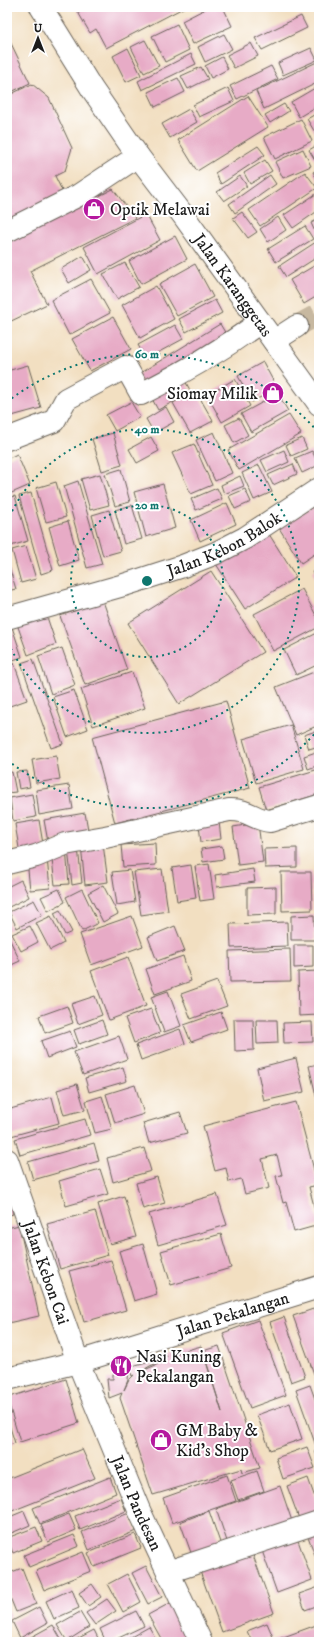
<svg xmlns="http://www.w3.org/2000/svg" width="326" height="1649" font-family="'IM FELL DW Pica',serif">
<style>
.building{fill:#e7abc6;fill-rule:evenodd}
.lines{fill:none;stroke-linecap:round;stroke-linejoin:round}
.minor-tunnel{stroke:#c7b8a0;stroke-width:22;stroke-dasharray:22 11;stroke-linecap:butt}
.minor-casing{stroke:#676056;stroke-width:24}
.minor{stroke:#fff;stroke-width:22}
.ring{fill:none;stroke:#0f766e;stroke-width:2;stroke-dasharray:2 4}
.labels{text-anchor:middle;stroke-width:4;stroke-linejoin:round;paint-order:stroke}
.poi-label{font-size:17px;fill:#1c1c1c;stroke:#fff;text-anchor:start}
.street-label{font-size:17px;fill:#1c1c1c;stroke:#fff}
.centre{fill:#0f766e;stroke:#fff;stroke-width:2}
.ring-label{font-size:12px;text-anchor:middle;font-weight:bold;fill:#0f766e;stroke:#fff;stroke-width:4;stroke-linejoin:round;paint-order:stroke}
</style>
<rect width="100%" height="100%" fill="#fff"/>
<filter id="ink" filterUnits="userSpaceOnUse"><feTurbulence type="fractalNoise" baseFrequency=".025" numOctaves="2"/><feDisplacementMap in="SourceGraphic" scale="8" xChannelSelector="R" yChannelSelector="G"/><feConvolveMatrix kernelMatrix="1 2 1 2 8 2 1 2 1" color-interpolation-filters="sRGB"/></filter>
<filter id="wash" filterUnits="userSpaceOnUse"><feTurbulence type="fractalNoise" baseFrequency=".012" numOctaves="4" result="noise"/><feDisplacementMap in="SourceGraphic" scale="16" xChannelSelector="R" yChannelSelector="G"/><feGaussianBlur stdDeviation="0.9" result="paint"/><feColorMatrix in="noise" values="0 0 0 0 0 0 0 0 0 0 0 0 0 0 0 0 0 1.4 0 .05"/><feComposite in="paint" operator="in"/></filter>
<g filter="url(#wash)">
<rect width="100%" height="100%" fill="#f2dfc1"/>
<g id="blocks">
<!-- building -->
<g class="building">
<path d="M75 7H185L106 48 96 29 90 33Z"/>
<path d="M209 7H223L232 26 193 44 182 21Z"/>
<path d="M301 16 307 28 262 50 255 38Z"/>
<path d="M177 24 189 50 165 62 152 36Z"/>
<path d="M224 34 232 49 205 62 198 47Z"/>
<path d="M7 35 30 83 7 94Z"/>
<path d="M145 40 159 66 144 73 131 47Z"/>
<path d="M251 43 258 56 234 68 227 55Z"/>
<path d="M128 48 141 75 126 82 113 56Z"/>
<path d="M311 48 317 60 283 75 278 63Z"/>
<path d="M191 54 196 64 142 90 138 81Z"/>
<path d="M222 57 228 69 211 78 205 66Z"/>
<path d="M319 61V82L264 109 256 91Z"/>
<path d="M271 66 278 79 237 99 230 86Z"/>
<path d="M201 67 208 79 188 89 181 76Z"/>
<path d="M178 78 185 92 155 107 148 92Z"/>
<path d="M32 84 49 98 72 148 65 171 55 176 66 199 7 227V96Z"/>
<path d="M228 88 234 101 199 117 193 105Z"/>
<path d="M315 88 319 95V105L299 117 291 102Z"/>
<path d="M248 96 268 127 197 171 178 140Z"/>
<path d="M284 104 289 111 270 123 265 115Z"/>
<path d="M189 109 197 122 170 138 162 124Z"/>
<path d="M319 112V139L307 119Z"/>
<path d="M301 119 312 141 275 159 264 137Z"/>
<path d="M319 144V161L317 163 309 150Z"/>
<path d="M258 146 265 155 221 184 215 173Z"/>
<path d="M303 149 311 166 283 178 275 162Z"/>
<path d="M265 160 272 171 250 184 244 173Z"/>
<path d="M319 169V183L313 172Z"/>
<path d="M305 172 317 188 260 226 249 210Z"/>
<path d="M270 175 276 184 235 213 229 204Z"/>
<path d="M240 176 247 186 224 201 217 192Z"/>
<path d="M113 189 135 218 30 271 47 304 7 323V243Z"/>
<path d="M319 192V210L293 228 284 215Z"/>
<path d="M242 212 257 232 248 238 233 218Z"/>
<path d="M146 214 160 240 98 274 84 247Z"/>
<path d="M278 217 286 230 268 242 260 229Z"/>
<path d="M319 219V235L317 236 311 223Z"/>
<path d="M305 226 313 239 276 262 268 249Z"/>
<path d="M175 236 187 259 141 284 129 261Z"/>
<path d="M319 240V256L286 277 279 266Z"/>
<path d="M83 256 91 270 69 283 61 269Z"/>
<path d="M125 263 139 287 117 299 103 274Z"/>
<path d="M319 263V295L304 304 290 280Z"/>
<path d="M195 264 213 297 177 316 159 284Z"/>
<path d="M91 279 110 313 69 335 51 300Z"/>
<path d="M156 286 174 319 140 338 122 305Z"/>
<path d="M215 300 222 313 186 332 179 319Z"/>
<path d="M113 317 131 349 90 371 72 339Z"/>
<path d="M319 323V332L315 326Z"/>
<path d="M220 324 229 339 146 390 137 375Z"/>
<path d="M175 325 183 339 146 359 138 345Z"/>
<path d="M263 362 277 388 252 402 238 376Z"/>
<path d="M28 365 41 408 8 417 7 371Z"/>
<path d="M182 375 191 392 158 410 149 393Z"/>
<path d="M235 379 250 406 222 422 207 395Z"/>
<path d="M196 391 213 421 190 433 173 403Z"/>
<path d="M278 394 288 411 251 432 241 414Z"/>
<path d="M131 402 140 417 115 431 106 415Z"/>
<path d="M166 407 174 422 154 433 146 419Z"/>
<path d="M289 415 301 434 239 470 228 450Z"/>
<path d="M239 418 248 435 234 443 225 425Z"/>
<path d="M214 432 232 473 215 481 196 440Z"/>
<path d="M113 433 122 465 102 471 92 439Z"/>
<path d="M151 437 159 451 137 463 129 449Z"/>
<path d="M302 438 307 449 291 456 286 445Z"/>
<path d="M194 444 212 485 191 494 172 453Z"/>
<path d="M284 450 289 462 267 472 261 460Z"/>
<path d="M312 451 319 465 302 473 295 458Z"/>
<path d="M17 454 30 485 7 495V459Z"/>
<path d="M293 464 297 474 273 485 268 475Z"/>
<path d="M259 465 272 492 254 500 242 473Z"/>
<path d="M121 469 130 502 115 506 105 474Z"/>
<path d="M100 474 109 505 90 510 81 479Z"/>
<path d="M240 476 244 486 224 494 221 485Z"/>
<path d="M78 481 102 564 87 568 64 486Z"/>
<path d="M56 482 66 517 46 522 36 488Z"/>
<path d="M163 484 175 528 146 537 134 492Z"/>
<path d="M217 488 222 499 196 510 191 499Z"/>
<path d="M245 489 251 502 235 509 229 496Z"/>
<path d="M31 493 53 570 41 574 19 496Z"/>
<path d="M15 496 28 541 7 547V498Z"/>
<path d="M227 503 236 524 200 541 191 520Z"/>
<path d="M319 503V551L301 563 279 528Z"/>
<path d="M132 505 142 539 124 544 115 510Z"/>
<path d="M109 510 121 551 103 556 92 515Z"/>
<path d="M68 521 79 560 60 566 49 527Z"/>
<path d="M267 531 296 577 245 609 216 564Z"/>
<path d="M26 546 36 579 21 583 12 550Z"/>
<path d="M7 560 16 589 7 591Z"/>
<path d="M319 568V583L312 572Z"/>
<path d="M211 571 263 652 179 704 128 623Z"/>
<path d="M302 589 319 621V627L273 651 254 614Z"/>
<path d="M103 601 127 670 85 685 60 616Z"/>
<path d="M46 614 56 644 28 655 17 624Z"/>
<path d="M10 621 22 657 7 662V622Z"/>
<path d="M319 632V664L296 675 284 650Z"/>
<path d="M62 648 75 685 51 694 38 656Z"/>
<path d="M33 659 63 744 51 748 21 663Z"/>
<path d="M14 663 27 700 7 707V666Z"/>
<path d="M319 670V725L296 735 276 687Z"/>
<path d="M132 672 145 708 93 726 81 689Z"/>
<path d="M74 690 88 729 67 737 53 697Z"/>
<path d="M226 701 250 788 115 823 92 737Z"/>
<path d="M291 725 304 769 256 783 243 739Z"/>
<path d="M319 730V746L309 749 304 735Z"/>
<path d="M319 751V765L308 769 304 756Z"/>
<path d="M56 756 60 779 36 783 32 760Z"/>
<path d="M319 769V794L266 810 259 787Z"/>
<path d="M27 771 30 787 19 789 16 772Z"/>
<path d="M12 772 16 792 7 793V773Z"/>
<path d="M69 785 73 809 39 815 36 790Z"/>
<path d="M32 794 36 817 13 821 10 798Z"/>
<path d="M85 813 89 835 48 842 44 820Z"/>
<path d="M39 820 44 850 20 854 15 824Z"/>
<path d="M219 822 221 839 201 842 199 825Z"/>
<path d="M258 823 263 862 238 865 233 827Z"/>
<path d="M7 836 11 856 7 857Z"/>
<path d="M155 843 156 865 123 867 121 845Z"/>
<path d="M103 844 108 882 85 885 81 846Z"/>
<path d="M222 846 224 859 203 862 201 849Z"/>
<path d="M78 848 82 883 72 885 68 849Z"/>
<path d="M297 848V867L265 868 264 849Z"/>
<path d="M66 849 69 884 55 885 51 851Z"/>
<path d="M47 858 50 888 30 890 27 860Z"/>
<path d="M209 864 214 899 200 901 195 866Z"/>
<path d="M191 865 196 898 177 901 172 868Z"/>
<path d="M162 869 168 911 141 915 134 872Z"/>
<path d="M253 869 255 882 217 887 215 875Z"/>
<path d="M130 870 135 902 117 905 112 872Z"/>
<path d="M281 872H311L312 910 282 911Z"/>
<path d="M21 880 29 897 7 908V887Z"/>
<path d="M103 885 118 914 103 922 88 893Z"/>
<path d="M276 887V914L247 915V888Z"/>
<path d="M59 889 65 902 48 911 41 897Z"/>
<path d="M82 889 98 923 82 931 66 897Z"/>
<path d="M34 900 42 915 17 928 9 912Z"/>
<path d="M60 910 72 932 65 935 54 913Z"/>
<path d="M314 915 315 940H291V916Z"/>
<path d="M51 916 64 943 50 950 36 923Z"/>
<path d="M132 916 143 946 91 965 80 934Z"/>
<path d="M7 920 11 929 7 931Z"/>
<path d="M287 922 288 946 231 948 230 924Z"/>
<path d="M30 926 38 942 21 951 12 934Z"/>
<path d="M175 926 185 951 157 961 148 937Z"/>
<path d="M7 934 20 961 7 967Z"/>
<path d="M294 945H313V967L294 968Z"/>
<path d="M290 949 291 981 230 982 229 951Z"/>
<path d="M183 956 191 981 155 994 146 969Z"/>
<path d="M128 957 146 1006 109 1020 91 971Z"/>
<path d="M317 971 318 1015 299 1016 298 972Z"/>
<path d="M217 981 227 1006 191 1019 181 994Z"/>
<path d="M168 991 181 1026 164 1032 151 997Z"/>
<path d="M95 996 102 1015 78 1024 71 1004Z"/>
<path d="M67 1006 73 1023 45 1033 39 1016Z"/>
<path d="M151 1009 160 1033 134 1043 125 1018Z"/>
<path d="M221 1012 227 1029 191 1042 184 1025Z"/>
<path d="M234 1019H253L254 1050 235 1051Z"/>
<path d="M102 1020 107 1034 79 1044 74 1030Z"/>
<path d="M256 1020H277L278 1043 257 1044Z"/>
<path d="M312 1022 313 1042 284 1043 283 1023Z"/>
<path d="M180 1029 185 1044 141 1060 136 1045Z"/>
<path d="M70 1031 76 1047 47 1058 41 1041Z"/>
<path d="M119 1036 127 1059 83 1075 74 1052Z"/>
<path d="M296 1058 304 1092 264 1101 257 1068Z"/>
<path d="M319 1064V1103L318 1104 309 1066Z"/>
<path d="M123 1067 127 1081 89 1092 85 1078Z"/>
<path d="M77 1084 85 1110 64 1115 57 1090Z"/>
<path d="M135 1085 144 1114 115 1123 106 1094Z"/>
<path d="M102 1096 112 1129 95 1133 86 1101Z"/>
<path d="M52 1097 59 1123 11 1136 7 1121V1110Z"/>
<path d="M296 1102 318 1185 309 1187 319 1225 294 1232 286 1202 283 1203 276 1176 282 1175 277 1155 262 1159 269 1188 245 1194 241 1179 229 1182 226 1168 215 1171 203 1126Z"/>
<path d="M180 1112 187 1133 149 1143 143 1123Z"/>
<path d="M85 1119 90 1135 20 1155 15 1139Z"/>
<path d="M94 1143 99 1161 33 1180 28 1162Z"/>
<path d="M144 1148 151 1171 113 1182 107 1158Z"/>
<path d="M100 1169 108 1194 66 1206 59 1181Z"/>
<path d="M157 1177 165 1203 143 1209 136 1183Z"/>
<path d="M7 1188 13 1214 7 1216Z"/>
<path d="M217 1194 227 1225 158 1245 149 1214Z"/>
<path d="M124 1196 136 1237 110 1244 98 1204Z"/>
<path d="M95 1211 108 1255 60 1269 47 1224Z"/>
<path d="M19 1225 39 1316 8 1323 7 1317V1228Z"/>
<path d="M221 1234 231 1268 171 1285 161 1251Z"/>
<path d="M143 1244 157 1294 134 1301 119 1251Z"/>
<path d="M111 1260 126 1310 84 1322 69 1271Z"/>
<path d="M319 1307V1372L314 1374 293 1316Z"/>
<path d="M284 1317 305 1377 291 1382 270 1322Z"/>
<path d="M258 1320 286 1395 250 1408 223 1333Z"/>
<path d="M201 1346 222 1412 203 1351 219 1346 260 1468 242 1473 241 1469 153 1495 120 1398 122 1393 109 1398 107 1379H113V1374L129 1368 128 1380 124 1390 129 1380 134 1375 132 1376 129 1367ZM165 1360V1361L140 1372 150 1366Z"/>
<path d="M66 1379 79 1423 20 1442 7 1398Z"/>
<path d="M310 1385 319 1410V1445L316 1446 296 1390Z"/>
<path d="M290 1403 302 1439 270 1450 257 1415Z"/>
<path d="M7 1418 15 1443 7 1446Z"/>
<path d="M307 1447 315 1468 283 1479 276 1458Z"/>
<path d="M82 1449 95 1478 7 1513V1479Z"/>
<path d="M319 1450V1461L315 1451Z"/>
<path d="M257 1471 264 1491 238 1500 231 1480Z"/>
<path d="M227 1475 236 1501 172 1523 163 1498Z"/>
<path d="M110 1477 116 1493 40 1524 33 1508Z"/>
<path d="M308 1478 319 1509V1517L301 1524 287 1486Z"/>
<path d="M280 1486 294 1527 230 1550 216 1509Z"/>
<path d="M121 1498 126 1511 80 1530 75 1516Z"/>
<path d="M24 1511 30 1525 7 1535V1518Z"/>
<path d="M209 1511 223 1551 194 1561 180 1522Z"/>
<path d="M129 1513 136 1531 89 1550 82 1532Z"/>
<path d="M69 1514 76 1530 48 1542 41 1525Z"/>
<path d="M319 1526V1566L306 1531Z"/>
<path d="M36 1527 42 1541 13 1553 7 1538Z"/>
<path d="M295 1532 312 1580 277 1593 260 1545Z"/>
<path d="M135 1534 141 1548 94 1567 88 1553Z"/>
<path d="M74 1535 79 1546 29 1567 24 1555Z"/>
<path d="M250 1547 274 1613 222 1632 198 1566Z"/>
<path d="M83 1552 91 1571 44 1590 36 1571Z"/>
<path d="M146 1566 162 1597 148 1604 132 1573Z"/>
<path d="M22 1568 36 1604 16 1612 7 1590V1574Z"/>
<path d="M127 1574 141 1602 123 1612 108 1584Z"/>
<path d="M92 1584 101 1597 88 1606 79 1593Z"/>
<path d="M319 1587V1605L305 1610 299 1594Z"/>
<path d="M72 1589 79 1608 54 1619 46 1601Z"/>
<path d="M107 1599 116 1611 95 1625 86 1613Z"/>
<path d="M172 1602 193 1642H163L148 1615Z"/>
<path d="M39 1607 47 1623 20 1638 12 1621Z"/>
<path d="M7 1609 10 1617 7 1618Z"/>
<path d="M136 1611 144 1626 110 1642H106L100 1629Z"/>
<path d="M80 1612 89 1627 67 1641 57 1625Z"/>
<path d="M267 1623 273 1637 261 1642H252L247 1631Z"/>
<path d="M319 1624V1642H270Z"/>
<path d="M53 1625 62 1641 22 1642Z"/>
<path d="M149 1627 158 1642H122Z"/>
<path d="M94 1630 100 1642H71Z"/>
</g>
</g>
</g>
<g filter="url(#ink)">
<use href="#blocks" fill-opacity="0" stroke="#676056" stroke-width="1"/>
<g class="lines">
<!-- minor-tunnel -->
<path class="minor-tunnel" d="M297 326 319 314"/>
<!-- minor casing -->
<g class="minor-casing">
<g id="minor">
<path id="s1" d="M41 7 92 89 138 156 183 215 319 404"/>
<path d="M7 231 79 195 138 156"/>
<path d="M274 341 297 326"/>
<path d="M7 439 54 421 66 399 126 367 141 394C183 373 222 350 260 322"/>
<path id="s2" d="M7 618 124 585 183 566 216 553 245 538 319 489"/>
<path d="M7 863 36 856 65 844 105 837 229 810C249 809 254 820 270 821L319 806"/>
<path id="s3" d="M7 1160 78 1362 139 1510 201 1642"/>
<path id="s4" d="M7 1379 78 1362 319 1287"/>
<path d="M168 1572 319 1522"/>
</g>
</g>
<!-- minor -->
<use href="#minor" class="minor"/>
</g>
</g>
<!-- distance rings -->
<g class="ring">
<circle cx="147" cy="581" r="76"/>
<path d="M7 522A152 152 0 1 1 7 640"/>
<path d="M318 730A227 227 0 0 1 7 760M7 402A227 227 0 0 1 318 432"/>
</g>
<!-- icons -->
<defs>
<g id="shop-disc" transform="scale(1.15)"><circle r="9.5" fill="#b5179e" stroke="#fff"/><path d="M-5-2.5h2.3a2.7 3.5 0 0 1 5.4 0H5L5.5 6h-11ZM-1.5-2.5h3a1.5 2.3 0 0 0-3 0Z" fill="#fff"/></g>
<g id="restaurant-disc" transform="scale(1.15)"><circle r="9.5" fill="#b5179e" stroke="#fff"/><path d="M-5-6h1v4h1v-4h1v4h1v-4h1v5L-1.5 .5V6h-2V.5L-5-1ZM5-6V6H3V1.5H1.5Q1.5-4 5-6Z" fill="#fff"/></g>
</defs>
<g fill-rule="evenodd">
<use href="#shop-disc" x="94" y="209"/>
<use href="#shop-disc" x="273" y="393"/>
<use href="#restaurant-disc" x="121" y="1366"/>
<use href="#shop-disc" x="161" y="1440"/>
</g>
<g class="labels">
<!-- poi labels -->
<g class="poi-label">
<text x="110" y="215">Optik Melawai</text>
<text x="258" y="399" text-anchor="end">Siomay Milik</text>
<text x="136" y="1362">Nasi Kuning<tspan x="136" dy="20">Pekalangan</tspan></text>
<text x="176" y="1436">GM Baby &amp;<tspan x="176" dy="20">Kid's Shop</tspan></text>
</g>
<!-- street labels -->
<g class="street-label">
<text dy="6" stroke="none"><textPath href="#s1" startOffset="338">Jalan Karanggetas</textPath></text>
<text dy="6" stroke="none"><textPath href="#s2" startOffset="230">Jalan Kebon Balok</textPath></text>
<text dy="6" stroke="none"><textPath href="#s3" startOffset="119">Jalan Kebon Cai</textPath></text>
<text dy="6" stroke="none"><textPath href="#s4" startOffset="235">Jalan Pekalangan</textPath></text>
<text dy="6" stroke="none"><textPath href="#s3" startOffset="367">Jalan Pandesan</textPath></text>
</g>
</g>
<circle cx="147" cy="581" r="6" class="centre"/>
<g class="ring-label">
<text x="147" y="358">60 m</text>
<text x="147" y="433">40 m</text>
<text x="147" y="509">20 m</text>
</g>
<!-- margin -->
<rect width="326" height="1649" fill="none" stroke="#fff" stroke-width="24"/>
<!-- north arrow -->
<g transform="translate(38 38)" stroke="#ffffff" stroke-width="3" paint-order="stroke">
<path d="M0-3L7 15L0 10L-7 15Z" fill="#1c1c1c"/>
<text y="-6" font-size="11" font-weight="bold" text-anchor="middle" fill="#1c1c1c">U</text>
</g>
</svg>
